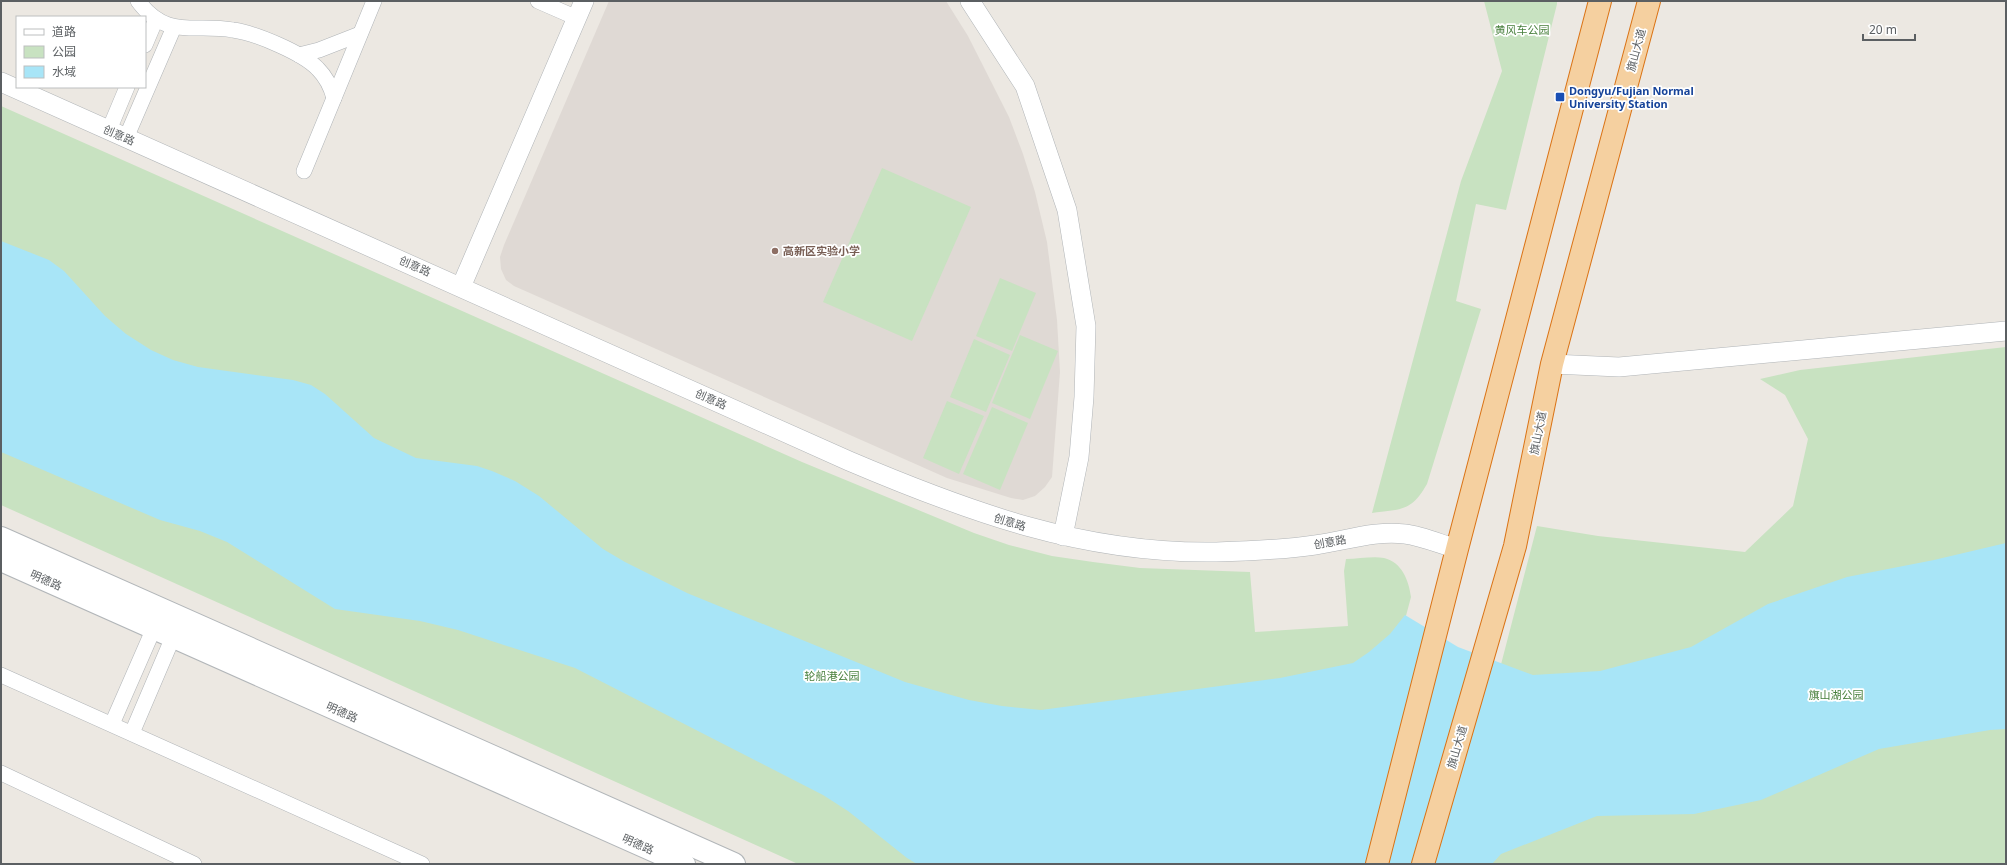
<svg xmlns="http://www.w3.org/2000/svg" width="2007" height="865" font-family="'Noto Sans','Noto Sans SC',sans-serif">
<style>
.education{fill:#dfd9d4}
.green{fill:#c8e2c1}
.water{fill:#a8e5f7}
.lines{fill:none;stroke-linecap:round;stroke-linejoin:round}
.minor-casing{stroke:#b0b4b7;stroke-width:16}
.tertiary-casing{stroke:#b0b4b7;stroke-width:20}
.secondary-casing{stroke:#b2b6b9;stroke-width:24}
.trunk-casing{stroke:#da7315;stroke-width:24}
.minor{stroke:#fff;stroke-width:15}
.tertiary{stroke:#fff;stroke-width:19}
.secondary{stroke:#fff;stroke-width:22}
.trunk{stroke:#f5d0a0;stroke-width:22}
.transit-dot{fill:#1a4fb4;stroke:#fff;stroke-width:1.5}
.education-dot{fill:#8d6e63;stroke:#fff;stroke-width:1.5}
.labels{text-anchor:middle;stroke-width:3.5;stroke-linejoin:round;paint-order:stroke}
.park-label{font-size:11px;fill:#477f3c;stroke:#fff}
.street-label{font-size:11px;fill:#5b5f62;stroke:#fff}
.transit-label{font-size:11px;font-weight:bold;fill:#164399;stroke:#fff;text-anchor:start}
.education-label{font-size:11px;font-weight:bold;fill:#785e54;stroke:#fff;text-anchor:start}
</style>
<rect width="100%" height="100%" fill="#ece8e2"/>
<!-- education -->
<path class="education" d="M609 1H946L968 36 1009 117 1023 154 1035 192 1047 242 1057 320 1060 372 1052 477 1045 487 1035 496 1023 500 1011 498 947 478 514 286 506 280 501 269 500 257 504 245Z"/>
<!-- green -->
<g class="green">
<path d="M1484 1H1557V4L1506 210 1476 204 1456 301 1481 309 1427 484C1411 512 1401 509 1372 513L1461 181 1502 71Z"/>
<path d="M1 106 802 462 974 533 1009 545 1052 556 1093 562 1140 568 1250 572 1255 632 1348 626 1344 571 1346 559C1358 559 1373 556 1384 558 1402 562 1409 581 1411 597L1340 864H798L1 505Z"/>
<path d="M882 168 971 207 912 341 823 302Z"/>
<path d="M1000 278 1036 293 1012 351 976 336Z"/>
<path d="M1020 335 1058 351 1030 419 992 403Z"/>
<path d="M974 339 1010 355 986 412 950 397Z"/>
<path d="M2006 347V864H1447L1466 799 1537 526 1598 536 1745 552 1793 506 1808 439 1785 395 1760 379 1800 370Z"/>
<path d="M947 401 984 416 959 474 923 458Z"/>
<path d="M992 407 1028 423 1000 490 963 474Z"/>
</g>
<!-- water -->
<path class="water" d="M1 241 49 260 64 271 105 316 126 334 151 350 173 360 198 367 293 380 311 385 325 394 374 438 416 458 477 466 492 471 515 481 539 496 603 549 625 562 687 593 905 682 969 700 1002 706 1041 710 1280 678 1353 663 1369 652 1390 634 1405 615 1458 647 1533 675 1600 671 1691 647 1768 604 1847 577 1934 560 2006 543V729L1990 730 1879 749 1761 800 1694 814 1597 816 1501 854 1492 864H917L907 858 848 811 823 795 575 668 458 630 420 621 335 609 227 542 200 531 160 520 1 452Z"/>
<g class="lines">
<!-- minor casing -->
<g class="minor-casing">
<g id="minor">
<path d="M138 1C167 40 194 23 233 30 255 33 303 53 318 69 326 77 331 87 334 98"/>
<path d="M538 1 577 18"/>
<path d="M145 45 156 19"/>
<path d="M299 55 319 50 360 34"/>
<path d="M109 130 127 87"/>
<path d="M126 138 174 27"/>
<path d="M304 171 374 1"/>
<path d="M1 675 422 864"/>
<path d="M112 724 154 628"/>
<path d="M132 733 173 637"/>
<path d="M1 773 194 864"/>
</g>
</g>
<!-- tertiary casing -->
<g class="tertiary-casing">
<g id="tertiary">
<path d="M970 1 1025 86 1067 210 1086 326 1084 397 1079 457 1063 536"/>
<path d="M1 82 849 461C969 512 1083 554 1215 552 1248 551 1283 550 1315 545 1345 541 1375 530 1405 534 1422 536 1440 544 1457 549"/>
<path d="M461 287 584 1"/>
<path d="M1552 364 1619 367 2006 331"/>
</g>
</g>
<!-- secondary casing -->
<g class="secondary-casing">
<g id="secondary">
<path d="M1 538 734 864"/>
<path d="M1 560 684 864"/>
</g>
</g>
<!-- trunk casing -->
<g class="trunk-casing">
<g id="trunk">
<path d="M1377 864 1457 549 1600 1"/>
<path d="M1423 864 1515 546 1552 364 1649 1"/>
</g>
</g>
<!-- minor -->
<use href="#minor" class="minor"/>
<!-- tertiary -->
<use href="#tertiary" class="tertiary"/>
<!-- secondary -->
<use href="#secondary" class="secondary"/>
<!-- trunk -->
<use href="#trunk" class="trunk"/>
</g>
<!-- markers -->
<rect class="transit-dot" x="1555" y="92" width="10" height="10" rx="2"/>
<circle class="education-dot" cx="775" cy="251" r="4"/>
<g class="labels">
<!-- park labels -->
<g class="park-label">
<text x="1522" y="34">黄风车公园</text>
<text x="832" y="680">轮船港公园</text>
<text x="1836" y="699">旗山湖公园</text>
</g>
<!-- street labels -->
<g class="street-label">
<text transform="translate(1636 50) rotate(-75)" y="4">旗山大道</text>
<text transform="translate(119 135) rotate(24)" y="4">创意路</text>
<text transform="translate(415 266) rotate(24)" y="4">创意路</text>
<text transform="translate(711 399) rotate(24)" y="4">创意路</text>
<text transform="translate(1538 433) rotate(-79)" y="4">旗山大道</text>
<text transform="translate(1010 522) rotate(17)" y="4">创意路</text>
<text transform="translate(1330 542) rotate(-10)" y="4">创意路</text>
<text transform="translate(46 580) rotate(24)" y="4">明德路</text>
<text transform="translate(342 712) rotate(24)" y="4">明德路</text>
<text transform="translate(1457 747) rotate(-74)" y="4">旗山大道</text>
<text transform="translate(638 844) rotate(24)" y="4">明德路</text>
</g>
<!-- transit labels -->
<g class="transit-label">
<text x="1569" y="95">Dongyu/Fujian Normal<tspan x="1569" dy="13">University Station</tspan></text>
</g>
<!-- education labels -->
<g class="education-label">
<text x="783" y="255">高新区实验小学</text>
</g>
</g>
<!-- border -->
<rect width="2007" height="865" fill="none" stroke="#5b5f62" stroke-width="4"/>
<!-- legend -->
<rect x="16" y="16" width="130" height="72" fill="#ffffff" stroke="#bdbfc0"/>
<rect x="24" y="29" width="20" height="6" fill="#ffffff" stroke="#bdbfc0"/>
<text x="52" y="36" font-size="12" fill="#5b5f62">道路</text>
<rect x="24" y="46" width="20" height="12" fill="#c8e2c1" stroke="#bdbfc0"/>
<text x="52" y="56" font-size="12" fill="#5b5f62">公园</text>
<rect x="24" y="66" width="20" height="12" fill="#a8e5f7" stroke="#bdbfc0"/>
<text x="52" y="76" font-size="12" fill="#5b5f62">水域</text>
<!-- scale -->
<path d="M1863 34v6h52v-6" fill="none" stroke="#5b5f62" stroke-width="2"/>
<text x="1869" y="34" font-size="12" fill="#5b5f62" stroke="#ffffff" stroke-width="3" paint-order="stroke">20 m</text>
</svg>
